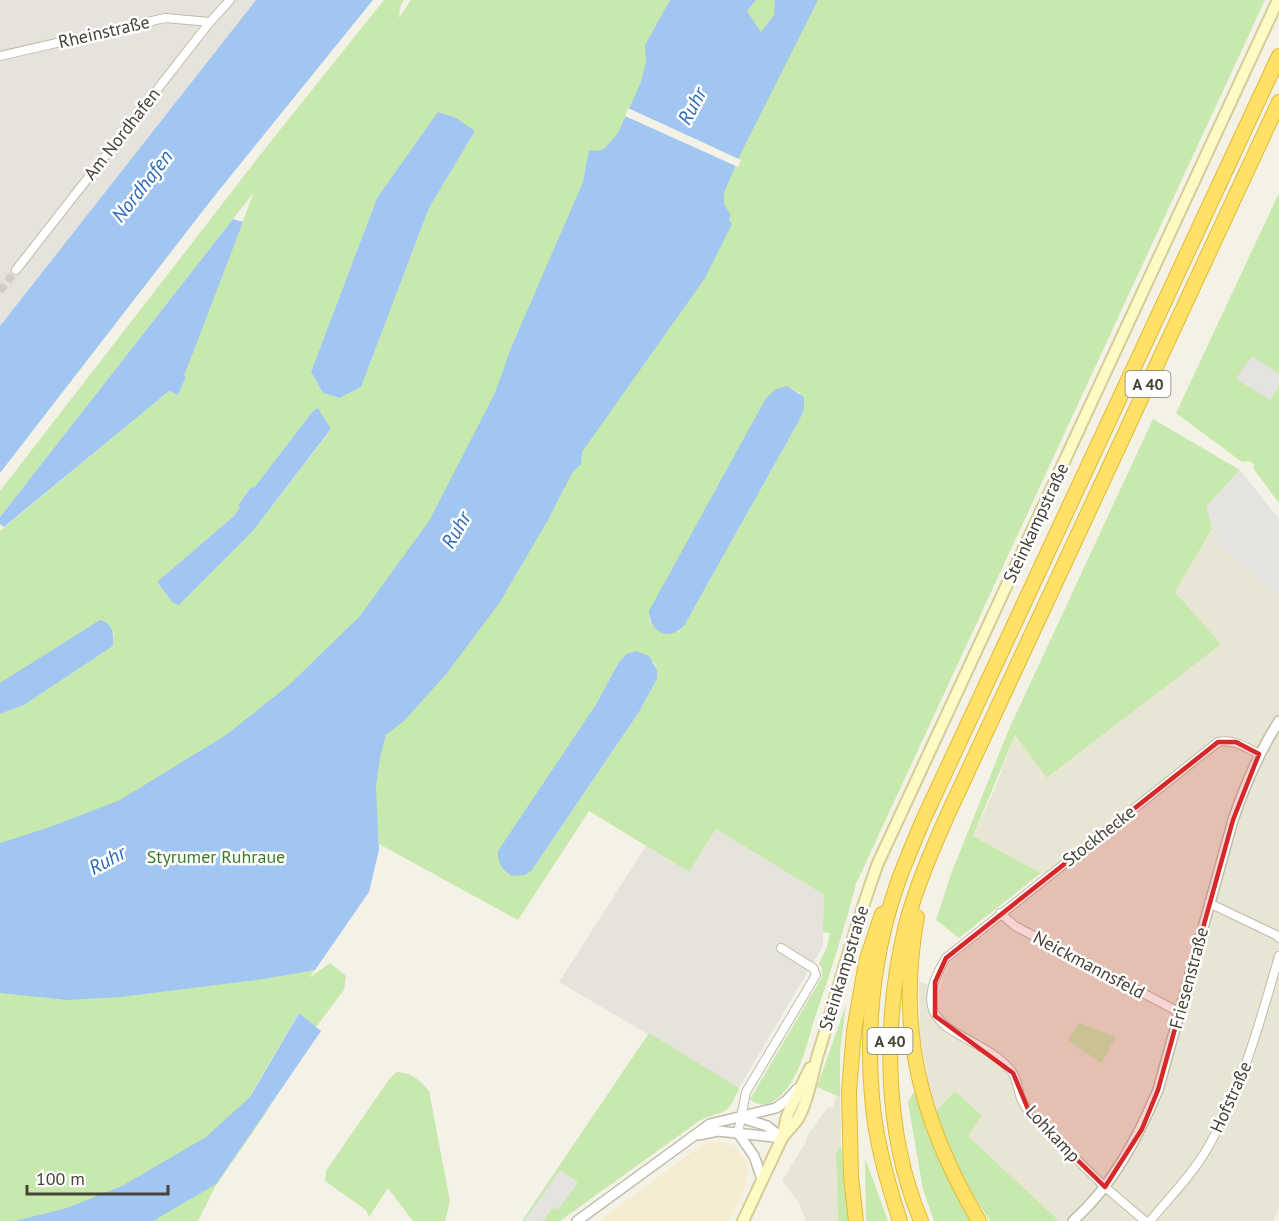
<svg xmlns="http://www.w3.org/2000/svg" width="1279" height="1221" font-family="'PT Sans',sans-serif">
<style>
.residential{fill:#e8e5d5}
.commercial{fill:#f6ecd1}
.industrial{fill:#e6e3dc}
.green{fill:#c7e9ae;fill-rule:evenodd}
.parking{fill:#e5e3df}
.water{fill:#a1c6f2}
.pier{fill:#f4f2e7}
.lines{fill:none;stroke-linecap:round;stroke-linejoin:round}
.minor-tunnel{stroke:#d1cfc4;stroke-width:8;stroke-dasharray:8 4;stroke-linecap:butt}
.minor-casing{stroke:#c0bba9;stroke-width:10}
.tertiary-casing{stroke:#c0bba9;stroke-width:12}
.secondary-casing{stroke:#d5cd95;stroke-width:14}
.motorway-casing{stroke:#e2ba33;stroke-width:16}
.minor{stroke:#fff;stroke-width:8}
.tertiary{stroke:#fff;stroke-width:9}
.secondary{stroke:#fff9c6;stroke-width:10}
.motorway{stroke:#ffe167;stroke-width:14}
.marked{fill:#d62828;fill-opacity:0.2;stroke:#d62828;stroke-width:4.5;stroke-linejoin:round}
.labels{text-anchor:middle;stroke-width:5;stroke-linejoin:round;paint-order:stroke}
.shield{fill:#fff;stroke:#7e7b72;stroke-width:1.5}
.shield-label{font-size:16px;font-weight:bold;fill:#474336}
.street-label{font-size:18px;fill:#474336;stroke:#fff}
.park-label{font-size:18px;fill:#3b7b27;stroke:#fff}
.water-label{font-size:20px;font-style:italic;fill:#2b69b7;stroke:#fff}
</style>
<rect width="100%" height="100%" fill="#f4f2e7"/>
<!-- residential -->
<g class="residential">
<path d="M1212 529 1221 547 1279 598V1208L1273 1221H1059L967 1136 982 1116 955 1092 937 1112 930 1092 920 1035 919 981 940 990 943 977 953 960 1052 879 973 836 995 788 1015 735 1048 778 1220 644 1175 592Z"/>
<path d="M836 1096 840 1097 841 1145 836 1153 838 1221H806L798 1201 782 1181 806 1142 807 1136 827 1108 833 1107Z"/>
</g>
<!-- commercial -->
<path class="commercial" d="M713 1141 730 1144 736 1147 748 1164 749 1173 746 1184 729 1221H598L702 1145Z"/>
<!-- industrial -->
<g class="industrial">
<path d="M0 0H256L0 326Z"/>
<path d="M716 829 824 895 823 946 739 1088 559 982 646 846 689 872Z"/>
</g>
<!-- green -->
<g class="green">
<path d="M384 0H404L400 7 399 18 411 0H1265L856 884C844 930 830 975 814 1020 808 1041 802 1066 790 1084 781 1098 764 1113 750 1099L822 977V968L819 964 827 947 830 933 823 932 824 895 716 829 689 872 589 811 518 920 379 844 376 808 309 971 315 970 309 978 330 963 346 976 344 990 316 1027 298 1014 250 1096 268 1110 215 1187 198 1221H0V714L24 705 113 646 114 633 0 683V531L169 391 178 395 186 377 183 376 254 192 0 517V491L271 141ZM439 112 475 131 429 208 361 387 340 398 323 393 311 372 377 198ZM786 386 800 393 804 409 800 419 684 626 678 632C665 630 654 632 649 618ZM318 409 331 430 252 532 180 604 173 603 157 582 234 516 240 507 238 504 251 487 254 489 313 411ZM619 662H654L657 670V679L639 712 532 870 595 706Z"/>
<path d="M1279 193V503L1253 468 1255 465 1249 461 1242 462 1176 413Z"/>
<path d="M1153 419 1240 470 1207 506 1212 529 1175 592 1221 644 1047 778 1015 735 973 836 1041 873 959 938 936 920 951 874 1009 729Z"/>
<path d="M846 1005 840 1052V1097L817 1087Z"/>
<path d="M1079 1023 1116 1037 1101 1063 1068 1040Z"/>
<path d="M649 1033 739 1088C727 1118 725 1109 699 1121L560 1221H522Z"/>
<path d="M397 1072C413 1073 419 1080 429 1091L450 1201 445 1221H413L388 1188 369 1217 366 1210 325 1181 326 1171 390 1078Z"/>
<path d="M915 1090 935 1150 971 1221H934L923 1190 908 1102Z"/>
<path d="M955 1091 982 1116 968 1136 1059 1221H990L962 1178 933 1115Z"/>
<path d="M841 1145 849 1221H838L836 1153Z"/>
<path d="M865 1158 888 1221H866Z"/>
</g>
<!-- parking -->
<g class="parking">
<path d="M1252 356 1279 374V386L1270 400 1236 379Z"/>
<path d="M1240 470 1279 519V598L1221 547 1212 529 1207 506Z"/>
<path d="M560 1170 578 1182 558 1210 553 1207 543 1221H524Z"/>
</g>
<!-- water -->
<g class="water">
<path d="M256 0H373L212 199 0 473V326Z"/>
<path d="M670 0H756L747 11 761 32 774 15 775 0H818L740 155 724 193V204L731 215 729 220 732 224 705 278 582 452 581 464 572 473 548 520 500 602 447 673 405 720 386 735 380 757 376 787 379 850 369 892 315 970 264 979 121 997 68 1000 0 993V843L50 827 120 800 226 735 289 685 360 616 429 521 495 393 511 348 583 182 589 150 598 151 604 149 618 133 641 82 646 62 645 45Z"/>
<path d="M438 112 456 118 475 131 429 208 361 387 340 398 323 393 311 372 377 198Z"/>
<path d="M233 219 243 222 184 376 186 377 178 395 169 391 4 527 0 524V517Z"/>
<path d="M787 386 804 397V409L800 419 684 626C667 642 650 632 649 611L766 398 776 389Z"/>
<path d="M318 408 331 429 252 532 179 605 173 603 157 582 234 516 240 507 238 505 251 487 254 488 313 411Z"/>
<path d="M100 620C113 624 114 634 113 646L24 705 0 714V683Z"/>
<path d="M636 651 649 656 657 670V679L639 712 532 870 525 875 512 876C501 869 498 864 498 851L595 706 619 662 627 654Z"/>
<path d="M299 1013 321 1031 216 1184 153 1221H15L67 1208 122 1186 206 1137 250 1097Z"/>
</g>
<!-- pier -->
<path class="pier" d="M628 108 741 160 738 167 625 116Z"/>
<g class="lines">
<!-- minor-tunnel -->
<path class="minor-tunnel" d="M0 291 16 270"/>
<!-- minor casing -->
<g class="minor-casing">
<g id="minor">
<path d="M0 56 165 18 210 22"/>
<path d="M16 270 210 22 230 0"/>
<path d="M1209 903 1276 935 1279 938"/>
<path d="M1000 913 1015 926 1179 1012"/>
<path d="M738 1133 746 1092 816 975 813 968 781 948"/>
<path d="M1145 1221 1105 1187 1030 1114C1027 1109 1023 1104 1021 1098 1018 1090 1017 1079 1012 1072 978 1028 898 1036 946 958L1218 742C1234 739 1245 747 1259 754"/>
<path d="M1150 1221C1169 1198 1192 1175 1207 1149 1242 1089 1260 1022 1279 956"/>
</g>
</g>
<!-- tertiary casing -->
<g class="tertiary-casing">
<g id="tertiary">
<path d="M742 1118 767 1126 782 1138"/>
<path d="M738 1133 754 1156 762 1179"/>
<path d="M698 1135 718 1131 782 1138"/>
<path d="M577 1221 710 1124 776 1108 787 1100 797 1089"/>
<path d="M1073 1221C1113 1185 1137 1139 1158 1090L1233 820C1245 785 1259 752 1279 721"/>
</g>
</g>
<!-- secondary casing -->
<g class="secondary-casing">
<g id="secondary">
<path d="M782 1138C787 1131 795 1124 799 1117 810 1096 812 1073 819 1051 839 988 855 925 878 863L1278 0"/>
<path d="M743 1221 782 1138 787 1116 810 1068"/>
</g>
</g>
<!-- motorway casing -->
<g class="motorway-casing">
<g id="motorway">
<path d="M917 917C896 1030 921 1123 979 1221"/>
<path d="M856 1221 851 1177 849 1091 854 1031 866 962 882 914"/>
<path d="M900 1221C887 1181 875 1139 872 1097 866 1025 874 950 898 882 906 860 915 839 924 818L1279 56"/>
<path d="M921 1221C883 1130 883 1020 906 925 916 887 932 850 948 814L1279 102"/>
</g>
</g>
<!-- minor -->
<use href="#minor" class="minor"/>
<!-- tertiary -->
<use href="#tertiary" class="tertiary"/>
<!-- secondary -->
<use href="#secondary" class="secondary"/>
<!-- motorway -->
<use href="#motorway" class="motorway"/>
</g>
<!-- marked area -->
<path class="marked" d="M1218 742H1236L1259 754 1233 820 1158 1090 1142 1129 1105 1187 1030 1114 1013 1073 935 1016V982L946 958Z"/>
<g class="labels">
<!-- shield labels -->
<g class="shield">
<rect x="1125.5" y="371" width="45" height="26" rx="4.5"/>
<rect x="867.5" y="1028" width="45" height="26" rx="4.5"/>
</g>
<g class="shield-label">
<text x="1148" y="390">A 40</text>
<text x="890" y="1047">A 40</text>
</g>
<!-- street labels -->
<g class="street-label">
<text transform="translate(104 32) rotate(-13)" y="6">Rheinstraße</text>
<text transform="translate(122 134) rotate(-52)" y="6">Am Nordhafen</text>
<text transform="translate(1036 523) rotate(-65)" y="6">Steinkampstraße</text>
<text transform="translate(1099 836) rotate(-38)" y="6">Stockhecke</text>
<text transform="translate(1089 965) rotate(28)" y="6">Neickmannsfeld</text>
<text transform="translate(844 968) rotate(-73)" y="6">Steinkampstraße</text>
<text transform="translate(1189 978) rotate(-75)" y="6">Friesenstraße</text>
<text transform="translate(1231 1097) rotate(-66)" y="6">Hofstraße</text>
<text transform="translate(1053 1134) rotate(47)" y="6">Lohkamp</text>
</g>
<!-- park labels -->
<g class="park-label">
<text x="216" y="863">Styrumer Ruhraue</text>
</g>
<!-- water labels -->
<g class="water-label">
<text transform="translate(692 106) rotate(-62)" y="7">Ruhr</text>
<text transform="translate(142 186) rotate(-52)" y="7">Nordhafen</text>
<text transform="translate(456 530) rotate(-60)" y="7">Ruhr</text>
<text transform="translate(107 860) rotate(-28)" y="7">Ruhr</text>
</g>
</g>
<!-- scale -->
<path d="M27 1185v9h141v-9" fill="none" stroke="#474336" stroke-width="3"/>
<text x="36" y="1185" font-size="18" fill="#474336" stroke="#ffffff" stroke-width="4.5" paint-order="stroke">100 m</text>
</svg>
